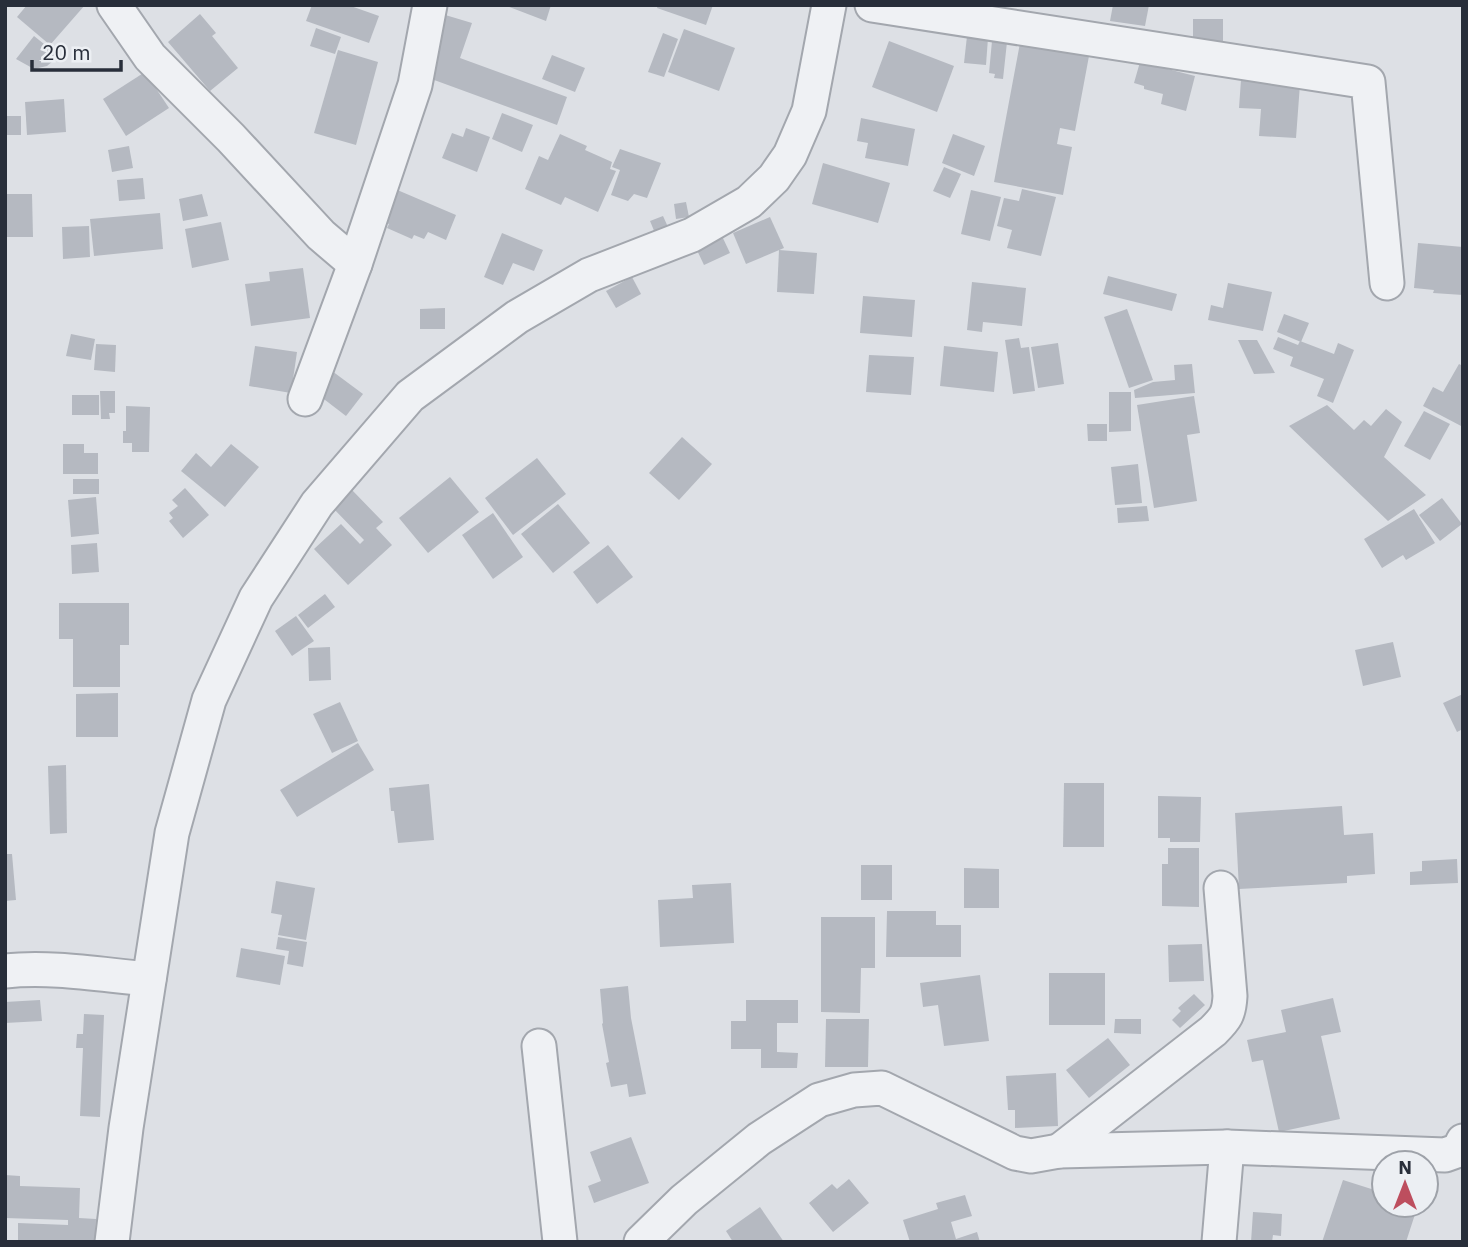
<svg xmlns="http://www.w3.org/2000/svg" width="1468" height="1247" font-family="'IBM Plex Sans',sans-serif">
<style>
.building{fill:#b5b9c1}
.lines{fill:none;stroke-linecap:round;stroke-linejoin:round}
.minor-casing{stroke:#a3a7ae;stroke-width:37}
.minor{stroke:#eff1f4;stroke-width:33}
</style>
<rect width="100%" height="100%" fill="#dde0e5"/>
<!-- building -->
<g class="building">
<path d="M27 5H85L50 45 17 17Z"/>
<path d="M312 5H348L379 16 369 43 306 21Z"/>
<path d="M504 5H551L546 21Z"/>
<path d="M658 5H713L706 25 657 8Z"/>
<path d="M1113 5H1149L1145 26 1110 21Z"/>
<path d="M200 14 216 33 212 36 238 68 210 91 168 42Z"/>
<path d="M442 14 472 23 460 58 567 97 557 125 426 77Z"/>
<rect x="1193" y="19" width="30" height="27"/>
<path d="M316 28 341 37 335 54 310 46Z"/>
<path d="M684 29 735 48 719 91 668 72Z"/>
<path d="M663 33 678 39 664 77 648 72Z"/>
<path d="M34 36 59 56 47 66 34 69 16 59Z"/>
<path d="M967 36 988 38 986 65 964 63Z"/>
<path d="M889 41 954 66 937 112 872 87Z"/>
<path d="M992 41 1007 42 1003 79 994 78 995 74 989 73Z"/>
<path d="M1020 43 1089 56 1075 131 1060 128 1057 144 1072 147 1063 195 994 182Z"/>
<path d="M338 50 378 62 356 145 314 133Z"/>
<path d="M552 55 585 68 575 92 542 79Z"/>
<path d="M1140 62 1195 76 1186 111 1161 104 1163 94 1144 89V86L1134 83Z"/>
<path d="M145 72 169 108 126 136 103 99Z"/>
<path d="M1241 80 1300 84 1296 138 1259 136 1261 109 1239 108Z"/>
<path d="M64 99 66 132 27 135 25 102Z"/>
<path d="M502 113 533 125 522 152 492 139Z"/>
<rect x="7" y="116" width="14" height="19"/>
<path d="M861 118 915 129 908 166 865 158 868 143 857 141Z"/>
<path d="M466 128 490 137 477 172 442 158 452 133 463 137Z"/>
<path d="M560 134 587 146 585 150 612 162 610 169 616 171 598 212 565 197 561 205 525 189 539 156 548 160Z"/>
<path d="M953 134 985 146 974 176 942 163Z"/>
<path d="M129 146 133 168 112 172 108 150Z"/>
<path d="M620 149 661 163 647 198 634 194 628 201 611 195 620 170 612 167Z"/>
<path d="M823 163 890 183 878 223 812 204Z"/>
<path d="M944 167 961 174 950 198 933 191Z"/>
<path d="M143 178 145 199 119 201 117 180Z"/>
<path d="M395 189 456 215 446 240 428 232 424 239 414 235 412 239 387 228 389 224 382 221Z"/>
<path d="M1022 189 1056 197 1041 256 1007 248 1012 230 997 226 1004 198 1019 201Z"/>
<path d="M971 190 1001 197 990 241 961 234Z"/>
<path d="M5 194H32L33 237H5Z"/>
<path d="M202 194 208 216 183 221 179 199Z"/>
<path d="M686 202 689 217 676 219 674 204Z"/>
<path d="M160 213 163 249 94 256 90 219Z"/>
<path d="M663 216 668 227 655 233 650 221Z"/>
<path d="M770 217 784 248 746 264 733 233Z"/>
<path d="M221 222 229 260 192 268 185 229Z"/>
<path d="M89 226 90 257 63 259 62 227Z"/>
<path d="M502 233 543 250 534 271 513 263 503 285 484 277Z"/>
<path d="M721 234 730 253 704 265 695 246Z"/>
<path d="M1418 243 1463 247V295L1433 293 1434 290 1414 288Z"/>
<path d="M779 250 817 253 814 294 777 292Z"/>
<path d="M303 268 310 318 251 326 245 284 270 281 269 272Z"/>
<path d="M1108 276 1177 294 1172 311 1103 294Z"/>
<path d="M632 277 641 294 616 308 606 291Z"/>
<path d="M972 282 1026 288 1022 326 983 322 982 332 967 330Z"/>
<path d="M1228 283 1272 292 1263 331 1208 320 1211 305 1223 308Z"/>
<path d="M863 296 915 300 912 337 860 333Z"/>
<path d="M445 308V329H420V309Z"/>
<path d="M1127 309 1153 380 1129 388 1104 317Z"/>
<path d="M1284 314 1309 323 1301 342 1277 332Z"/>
<path d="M71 334 95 339 91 360 66 356Z"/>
<path d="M1278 337 1298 345 1300 341 1334 354 1338 343 1354 350 1333 403 1317 396 1324 379 1290 366 1293 357 1273 349Z"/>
<path d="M1019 338 1021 348 1029 347 1035 391 1013 394 1005 340Z"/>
<path d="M1238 340H1257L1275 373 1254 374Z"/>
<path d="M1058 343 1064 384 1038 388 1031 347Z"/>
<path d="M96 344 116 345 115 372 94 370Z"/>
<path d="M255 346 297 352 291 393 249 386Z"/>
<path d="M944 346 998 352 994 392 940 386Z"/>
<path d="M869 355 914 357 911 395 866 392Z"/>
<path d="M1192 364 1195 393 1135 398 1134 390 1153 382 1175 380 1174 365Z"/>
<path d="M1459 364 1463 366V427L1423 406 1433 387 1443 392Z"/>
<path d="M332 371 363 394 346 416 316 393Z"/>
<path d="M100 391H115V413H109L110 419H101Z"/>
<path d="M1109 392H1131V431L1109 432Z"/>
<rect x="72" y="395" width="27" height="20"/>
<path d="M1194 396 1200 433 1187 435 1197 501 1154 508 1137 405Z"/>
<path d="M1327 405 1354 430 1364 420 1371 426 1386 409 1402 422 1384 457 1426 495 1388 521 1289 426Z"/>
<path d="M126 406 150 407 149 452H132V443H123V431H126Z"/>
<path d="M1424 411 1450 424 1430 460 1404 446Z"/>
<path d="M1087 424H1107V441H1088Z"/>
<path d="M682 437 712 464 679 500 649 473Z"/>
<path d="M63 444H84V453H98V474H63Z"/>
<path d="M231 444 259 467 225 507 181 471 196 453 211 467Z"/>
<path d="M537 458 566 494 513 535 485 498Z"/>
<path d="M1138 464 1142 503 1115 505 1111 467Z"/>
<path d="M450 477 479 512 428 553 399 518Z"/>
<rect x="73" y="479" width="26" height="15"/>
<path d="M185 488 209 515 183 538 169 521 173 518 169 513 178 506 172 500Z"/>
<path d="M351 489 383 522 376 528 392 545 348 585 314 549 341 524 360 544 364 540 332 507Z"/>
<path d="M96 497 99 534 71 537 68 500Z"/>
<path d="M1442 498 1462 524 1440 541 1419 515Z"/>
<path d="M558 504 590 543 553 573 521 534Z"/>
<path d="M1147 506 1149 521 1118 523 1117 508Z"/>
<path d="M1414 509 1435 543 1406 560 1403 555 1382 568 1364 539Z"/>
<path d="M493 513 523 557 493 579 462 535Z"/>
<path d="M97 543 99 572 72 574 71 545Z"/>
<path d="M608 545 633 577 597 604 573 572Z"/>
<path d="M325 594 335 607 308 628 298 615Z"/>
<path d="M59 603H129V645H120V687H73V639H59Z"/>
<path d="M296 616 314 641 292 656 275 631Z"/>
<path d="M1393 642 1401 677 1363 686 1355 650Z"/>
<path d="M330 647 331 680 309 681 308 648Z"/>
<path d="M118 693V737H76V694Z"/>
<path d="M1463 694V729L1457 732 1443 703Z"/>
<path d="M340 702 358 741 332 753 313 714Z"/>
<path d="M358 743 374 770 297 817 280 790Z"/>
<path d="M66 765 67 833 50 834 48 766Z"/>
<path d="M1064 783H1104V847H1063Z"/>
<path d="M429 784 434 840 398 843 394 811H391L389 788Z"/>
<path d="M1158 796 1201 797 1200 842H1170V838H1158Z"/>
<path d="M1342 806 1344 835 1373 833 1375 874 1347 876V883L1239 889 1235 813Z"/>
<path d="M1168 848H1199V907L1162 906V864H1168Z"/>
<path d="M5 854H12L16 900 5 901Z"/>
<path d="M1457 859 1458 883 1410 885V872L1422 871V861Z"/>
<rect x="861" y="865" width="31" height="35"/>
<path d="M964 868 999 869V908H964Z"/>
<path d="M276 881 315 888 306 940 278 935 282 915 271 913Z"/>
<path d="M731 883 734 943 660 947 658 900 693 898 692 885Z"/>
<path d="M887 911H936V925H961V957H886Z"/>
<path d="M821 917H875V968H861L860 1013 821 1012Z"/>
<path d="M278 937 307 942 303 967 287 964 289 951 276 949Z"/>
<path d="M1202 944 1204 981 1169 982 1168 945Z"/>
<path d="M241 948 285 956 280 985 236 977Z"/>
<rect x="1049" y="973" width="56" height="52"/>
<path d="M980 975 989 1041 944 1046 938 1005 923 1007 920 983Z"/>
<path d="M628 986 631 1018 646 1094 629 1097 627 1084 611 1087 606 1063 609 1062 602 1024 603 1023 600 989Z"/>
<path d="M1194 994 1205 1005 1180 1028 1172 1020 1181 1011 1178 1008Z"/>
<path d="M1333 998 1341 1032 1321 1036 1340 1119 1279 1132 1263 1060 1252 1062 1247 1040 1286 1032 1281 1010Z"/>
<path d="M40 1000 42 1021 5 1023V1002Z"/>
<path d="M746 1000H798V1023H777V1052L798 1053 797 1068H761V1049H731V1021H746Z"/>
<path d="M84 1014 104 1015 100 1117 80 1116 83 1048H76L77 1034H83Z"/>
<path d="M826 1019H869L868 1067H825Z"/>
<path d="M1115 1019H1141V1034L1114 1033Z"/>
<path d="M1108 1038 1130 1065 1089 1098 1066 1070Z"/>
<path d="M1056 1073 1058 1126 1015 1128V1110H1008L1006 1076Z"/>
<path d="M631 1137 649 1183 594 1203 588 1186 601 1181 590 1152Z"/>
<path d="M5 1175 20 1176V1186L80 1188 79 1218 96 1219 95 1242H18V1223L68 1225V1220L5 1218Z"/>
<path d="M849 1179 869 1203 833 1232 809 1203 832 1184 837 1189Z"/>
<path d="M1343 1180 1384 1193V1205H1418L1406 1242H1322Z"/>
<path d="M965 1195 972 1216 951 1222 956 1239 977 1232 980 1242H910L903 1220 938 1209 936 1203Z"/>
<path d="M760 1207 784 1242H733L726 1231Z"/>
<path d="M1253 1212 1282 1214 1281 1236 1273 1235 1272 1242H1251Z"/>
</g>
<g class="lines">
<!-- minor casing -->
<g class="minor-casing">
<g id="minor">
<path d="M114 5 150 57 231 138 321 235 355 264"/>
<path d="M872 5 1368 82 1387 283"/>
<path d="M305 399 355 264 415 85 430 5"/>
<path d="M5 971C53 966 102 975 149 979"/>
<path d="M539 1046 560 1242"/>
<path d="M1059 1151 1213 1031C1226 1018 1229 1014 1230 996L1221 888"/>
<path d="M112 1242 126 1128 172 833 209 700 256 598 317 504 410 396 517 317 589 275 692 235 749 202 774 178 790 155 809 111 829 5"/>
<path d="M641 1242 684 1200 759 1139 819 1100 854 1090 882 1088 1015 1153 1031 1156 1059 1151 1227 1147 1445 1155 1459 1150 1463 1141"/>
<path d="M1219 1242 1227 1147"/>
</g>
</g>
<!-- minor -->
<use href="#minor" class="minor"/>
</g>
<!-- border -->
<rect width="1468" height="1247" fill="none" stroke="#282e3a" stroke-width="14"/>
<!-- north arrow -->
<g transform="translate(1405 1184)"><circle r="33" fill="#eceff3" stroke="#9ea2a9" stroke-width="2"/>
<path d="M0-5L12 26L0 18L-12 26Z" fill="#bd4e5e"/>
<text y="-10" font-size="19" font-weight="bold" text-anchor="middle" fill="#282e3a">N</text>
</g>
<!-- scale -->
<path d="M32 60v10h89v-10" fill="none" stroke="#282e3a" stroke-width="3.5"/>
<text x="42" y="60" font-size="21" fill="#282e3a" stroke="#eceff3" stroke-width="5" paint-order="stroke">20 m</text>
</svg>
